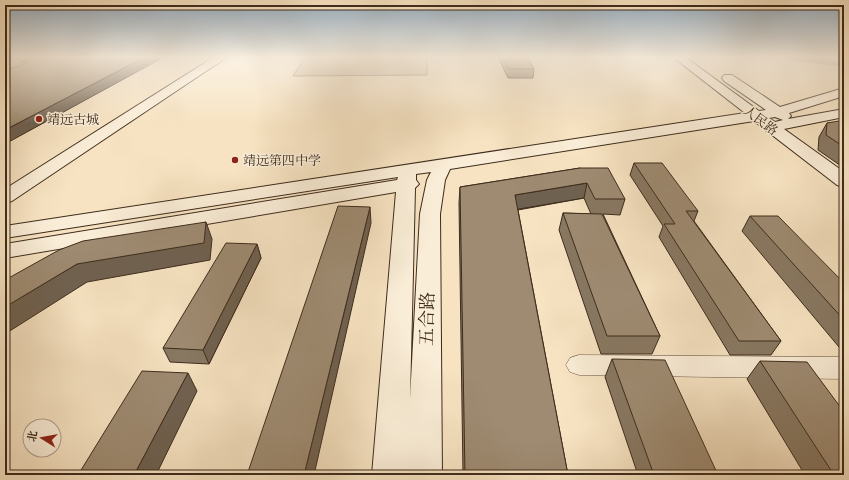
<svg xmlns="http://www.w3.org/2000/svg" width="849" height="480" font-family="'IM FELL Great Primer','Noto Serif SC',serif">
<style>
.green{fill:#d8c4a6;stroke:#8b7861}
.water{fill:#b8a58a;stroke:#87755e}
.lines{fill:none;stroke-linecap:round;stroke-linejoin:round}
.canal{fill:#b8a58a;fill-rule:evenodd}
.street-casing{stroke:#6c5a46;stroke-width:1}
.secondary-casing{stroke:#3e2c1c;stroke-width:2}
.street{fill:#faedd7;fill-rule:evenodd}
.secondary{fill:#faedd7;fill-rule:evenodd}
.wall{fill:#887862;stroke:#3e2c1c}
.shaded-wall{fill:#6f6150;stroke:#3e2c1c}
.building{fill:#9e8b72;stroke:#3e2c1c}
.poi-dot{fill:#8f2418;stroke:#faedd7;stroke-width:1.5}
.labels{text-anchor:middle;stroke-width:3;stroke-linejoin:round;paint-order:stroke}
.far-poi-label{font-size:13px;fill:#3e2c1c;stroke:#faedd7;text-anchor:start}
.far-street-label{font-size:13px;fill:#3e2c1c;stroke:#faedd7}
.near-street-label{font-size:18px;fill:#3e2c1c;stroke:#faedd7}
</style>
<rect width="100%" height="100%" fill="#f7e3c2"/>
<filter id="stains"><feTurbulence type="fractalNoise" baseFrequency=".005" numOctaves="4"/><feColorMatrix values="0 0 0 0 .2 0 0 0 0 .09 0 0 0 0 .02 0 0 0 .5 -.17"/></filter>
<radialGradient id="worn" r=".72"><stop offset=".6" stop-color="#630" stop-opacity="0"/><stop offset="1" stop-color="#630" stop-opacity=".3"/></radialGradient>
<!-- green -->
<path class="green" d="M305 57H427V75L293 76Z"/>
<!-- water -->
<path class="water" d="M12 57H35L5 70V60Z"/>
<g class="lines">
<!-- canal -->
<path class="canal" d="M784 57H810L844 61V67L788 60Z"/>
<!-- street casing -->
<g class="street-casing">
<path id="street" d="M579 355 844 357V379L579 375 570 372 566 365 570 358Z"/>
</g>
<!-- secondary casing -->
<g class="secondary-casing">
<g id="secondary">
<path d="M214 57H227L12 201 5 203V189Z"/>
<path d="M673 57H685L759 111 766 110 724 81 722 78 724 75H732L780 107 844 88V96L789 113 791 116 788 119 844 109V117L784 129 844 172V187L837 185 754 121 450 169 445 180 440 214 442 475H372L396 192 5 258V244L397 180 398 177 5 238V226L745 113ZM775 117 783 120 775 122 769 118ZM431 172 427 180 420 214 410 399 415 188 419 184 416 180V174Z"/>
</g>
</g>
<!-- street -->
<use href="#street" class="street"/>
<!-- secondary -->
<use href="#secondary" class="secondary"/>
</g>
<!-- wall -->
<g class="wall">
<path d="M498 57H527L534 69 533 78H508Z"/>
<path d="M827 123 844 124V168L818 150 819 137Z"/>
<path d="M634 163 698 211 694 221 781 341 771 355H730L659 237 663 226 630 175Z"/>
<path d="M580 168 625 199 620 215 603 214 660 336 652 354H601L559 230 563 213 591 214 584 198 518 210 568 475H463L459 203 460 187Z"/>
<path d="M750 216 844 283V353L742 231Z"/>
<path d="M257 244 261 258 209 364 170 362 163 348Z"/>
<path d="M612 359 718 475H638L605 377Z"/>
<path d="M760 361 844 475H805L747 379Z"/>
</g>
<!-- shaded-wall -->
<g class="shaded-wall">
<path d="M145 57H164L5 144V130Z"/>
<path d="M587 183 584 198 513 210 515 195Z"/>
<path d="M370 207 371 223 314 475H304Z"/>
<path d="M206 222 212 239 210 260 87 282 5 334V307L77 264Z"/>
<path d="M257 244 261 258 209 364 203 350Z"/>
<path d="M188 373 197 391 156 475H134Z"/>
</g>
<!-- building -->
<g class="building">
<path d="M35 57H145L5 130V71L26 63 21 62Z"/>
<path d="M503 57H527L534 69H509Z"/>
<path d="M839 121 844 124V147L826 135 827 123Z"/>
<path d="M634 163H662L698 211H686L781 341H739L664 224H675Z"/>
<path d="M580 168H608L625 199H595L587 183 515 195 568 475H465L460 187Z"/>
<path d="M338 206 370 207 304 475H247Z"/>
<path d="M563 213 602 214 660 336H607Z"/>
<path d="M750 216H778L844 283V320Z"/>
<path d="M206 222 204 243 77 264 5 307V280L59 250 83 241Z"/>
<path d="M226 243 257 244 203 350 163 348Z"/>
<path d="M612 359 665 360 718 475H654Z"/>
<path d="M760 361 807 362 844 412V475H834Z"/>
<path d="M142 371 188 373 134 475H78Z"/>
</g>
<!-- sky -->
<linearGradient id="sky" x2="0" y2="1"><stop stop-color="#95aec2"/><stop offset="0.46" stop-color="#fbf2e4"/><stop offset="1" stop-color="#fbf2e4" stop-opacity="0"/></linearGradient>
<rect width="849" height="124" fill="url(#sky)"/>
<!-- markers -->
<g class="poi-dot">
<circle cx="39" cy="119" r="4"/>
<circle cx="235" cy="160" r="4"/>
</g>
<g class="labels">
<!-- far-poi labels -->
<g class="far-poi-label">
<text x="47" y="124">靖远古城</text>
<text x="243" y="165">靖远第四中学</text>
</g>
<!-- far-street labels -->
<g class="far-street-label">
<text transform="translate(761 120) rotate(37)" y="5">人民路</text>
</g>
<!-- near-street labels -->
<g class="near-street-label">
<text transform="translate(427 319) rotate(-89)" y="6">五合路</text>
</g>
</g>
<!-- margin -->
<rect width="849" height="480" fill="none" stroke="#f7e3c2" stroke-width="20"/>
<rect x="6" y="6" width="837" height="468" fill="none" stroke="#3e2c1c" stroke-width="2"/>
<rect x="10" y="10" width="829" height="460" fill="none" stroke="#3e2c1c"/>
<!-- north arrow -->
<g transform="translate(42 438) rotate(281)"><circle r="19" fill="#faedd7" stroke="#afa08c"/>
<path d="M0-3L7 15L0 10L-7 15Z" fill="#8f2418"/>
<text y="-6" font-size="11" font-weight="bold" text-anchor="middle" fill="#3e2c1c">北</text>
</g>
<rect width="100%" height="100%" filter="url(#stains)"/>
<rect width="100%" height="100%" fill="url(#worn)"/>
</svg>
